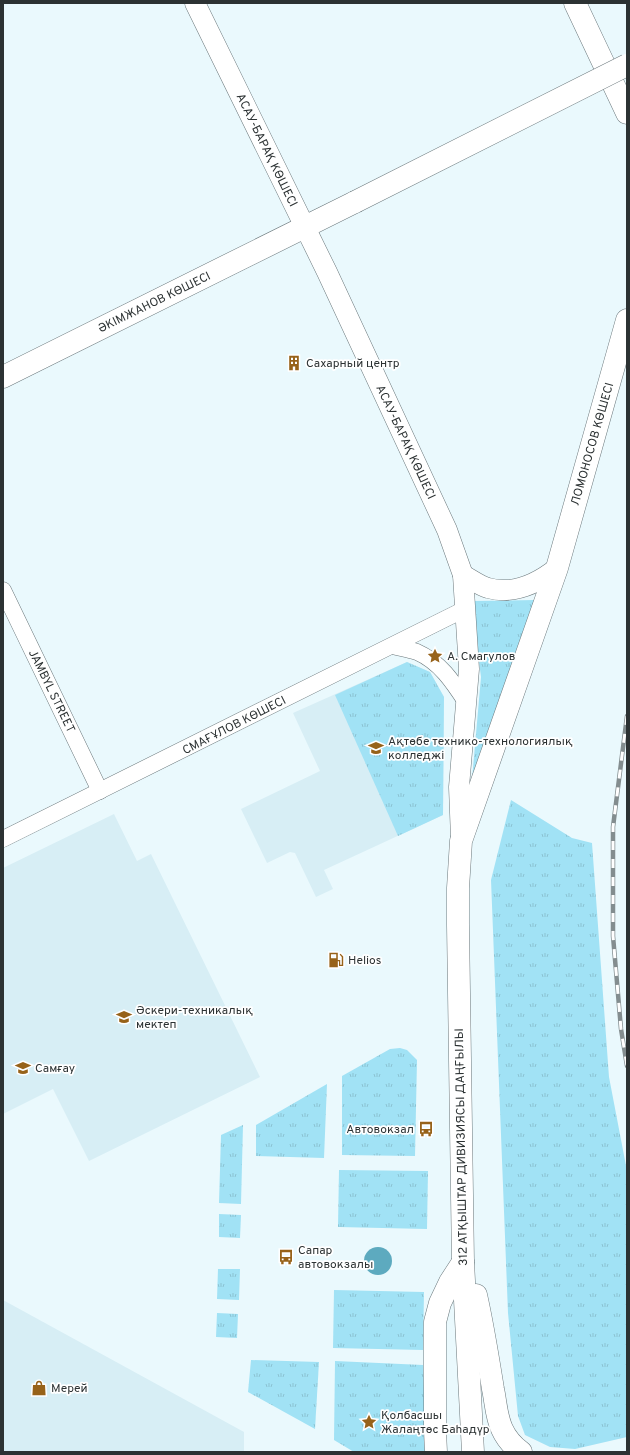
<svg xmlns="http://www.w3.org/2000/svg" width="630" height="1455" font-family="Overpass,sans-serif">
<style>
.built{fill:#d7eef5}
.grass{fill:url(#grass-tufts)}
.water{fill:#5daabf}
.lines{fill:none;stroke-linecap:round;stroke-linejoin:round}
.minor-casing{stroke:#6b787c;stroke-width:17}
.tertiary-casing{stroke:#6b787c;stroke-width:21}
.secondary-casing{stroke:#6b787c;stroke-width:23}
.minor{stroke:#fff;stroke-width:16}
.tertiary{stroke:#fff;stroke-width:20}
.secondary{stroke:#fff;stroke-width:22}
.rail-casing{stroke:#838d8f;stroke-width:4.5}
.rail{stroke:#fff;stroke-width:3;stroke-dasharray:9;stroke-linecap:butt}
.secondary-bridge-casing{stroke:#6b787c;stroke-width:23;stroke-linecap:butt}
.secondary-bridge{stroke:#fff;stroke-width:22}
.labels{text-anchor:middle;stroke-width:3.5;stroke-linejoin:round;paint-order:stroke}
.street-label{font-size:12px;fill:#2c3233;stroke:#fff}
.poi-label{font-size:12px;fill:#2c3233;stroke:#fff;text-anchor:start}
</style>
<defs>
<pattern id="grass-tufts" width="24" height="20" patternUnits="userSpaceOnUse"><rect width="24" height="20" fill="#a1e2f5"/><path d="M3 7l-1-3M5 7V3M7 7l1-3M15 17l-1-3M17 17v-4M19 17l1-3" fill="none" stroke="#8bc2d2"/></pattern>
</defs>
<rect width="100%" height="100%" fill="#eaf9fd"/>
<!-- built -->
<g class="built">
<path d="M407 662 430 672 444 697 443 815 324 870 333 889 316 897 295 853 290 852 267 863 241 809 320 771 293 713Z"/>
<path d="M114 814 137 861 151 854 260 1077 89 1161 53 1089 3 1114V868Z"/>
<path d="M3 1300 244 1432V1452H3Z"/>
</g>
<!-- grass -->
<g class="grass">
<path d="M535 600 470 802 481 677 471 601Z"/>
<path d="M407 662 430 672 444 697 443 815 398 836 335 695Z"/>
<path d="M511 800 572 838 592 843 609 1077 627 1171V1437L575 1449 550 1447 525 1435 518 1416 508 1313 491 880Z"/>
<path d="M400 1048 407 1050 417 1060 415 1156 342 1155V1076L390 1049Z"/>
<path d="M327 1084 324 1158 256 1156V1125Z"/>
<path d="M243 1125 241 1204 219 1203 221 1135Z"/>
<path d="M339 1170 428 1171 427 1229 338 1227Z"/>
<path d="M219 1214 241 1215 240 1238 219 1237Z"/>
<path d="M218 1269H240L239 1300 217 1299Z"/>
<path d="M334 1290 424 1292 423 1350 333 1348Z"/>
<path d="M217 1313 238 1314 237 1338 216 1337Z"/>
<path d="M251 1360 319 1362 315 1429 248 1392Z"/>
<path d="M335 1361 423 1365 426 1452H354L334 1440Z"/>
</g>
<!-- water -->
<circle class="water" cx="378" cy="1261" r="14"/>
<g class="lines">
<!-- minor casing -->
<g class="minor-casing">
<g id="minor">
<path d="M3 590 100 791"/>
<path d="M393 646C400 648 409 649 417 652 440 662 453 682 466 702"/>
<path d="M3 839 465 609"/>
</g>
</g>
<!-- tertiary casing -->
<g class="tertiary-casing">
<g id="tertiary">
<path d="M195 3 327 272 447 530 463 575 469 669 459 787 461 838"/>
<path d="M463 575C471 579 480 586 488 588 513 595 538 583 557 568"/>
</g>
</g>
<!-- secondary casing -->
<g class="secondary-casing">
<g id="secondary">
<path d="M575 3 627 113"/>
<path d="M3 377 355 202"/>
<path d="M476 1295C483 1326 488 1358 493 1389 496 1403 496 1416 502 1429 506 1438 513 1446 521 1452"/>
<path d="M436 1452 435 1431V1322L440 1303 450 1282 463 1262"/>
<path d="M473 1452 463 1262 458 925V888L461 841 557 568 627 320"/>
</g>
</g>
<!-- minor -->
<use href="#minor" class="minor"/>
<!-- tertiary -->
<use href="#tertiary" class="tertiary"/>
<!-- secondary -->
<use href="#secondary" class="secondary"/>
<!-- rail casing -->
<g class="rail-casing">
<path id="rail" d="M627 716 613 827V936L621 1029 627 1066"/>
</g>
<!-- rail -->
<use href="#rail" class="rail"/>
<!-- secondary-bridge casing -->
<g class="secondary-bridge-casing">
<path id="secondary-bridge" d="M355 202 627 65"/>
</g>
<!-- secondary-bridge -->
<use href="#secondary-bridge" class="secondary-bridge"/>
</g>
<!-- icons -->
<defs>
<g id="building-bare" transform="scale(1.2)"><path d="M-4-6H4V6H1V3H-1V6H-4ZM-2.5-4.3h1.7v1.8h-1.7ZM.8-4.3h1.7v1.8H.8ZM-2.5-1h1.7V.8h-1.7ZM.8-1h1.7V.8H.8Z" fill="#976219" stroke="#fff" stroke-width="2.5" paint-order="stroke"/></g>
<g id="sight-bare" transform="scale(1.2)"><path d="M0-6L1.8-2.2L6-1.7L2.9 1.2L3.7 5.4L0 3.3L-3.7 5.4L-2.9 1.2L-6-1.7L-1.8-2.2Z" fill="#976219" stroke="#fff" stroke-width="2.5" paint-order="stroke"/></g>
<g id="university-bare" transform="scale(1.2)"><path d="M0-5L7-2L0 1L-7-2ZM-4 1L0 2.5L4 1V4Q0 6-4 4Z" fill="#976219" stroke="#fff" stroke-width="2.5" paint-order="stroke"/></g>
<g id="fuel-bare" transform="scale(1.2)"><path d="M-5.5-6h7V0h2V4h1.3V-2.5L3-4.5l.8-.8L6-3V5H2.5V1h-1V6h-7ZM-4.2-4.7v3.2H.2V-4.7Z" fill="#976219" stroke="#fff" stroke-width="2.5" paint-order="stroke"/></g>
<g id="school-bare" transform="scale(1.2)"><path d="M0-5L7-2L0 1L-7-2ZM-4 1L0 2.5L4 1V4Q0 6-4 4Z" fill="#976219" stroke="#fff" stroke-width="2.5" paint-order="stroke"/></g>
<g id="bus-bare" transform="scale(1.2)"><path d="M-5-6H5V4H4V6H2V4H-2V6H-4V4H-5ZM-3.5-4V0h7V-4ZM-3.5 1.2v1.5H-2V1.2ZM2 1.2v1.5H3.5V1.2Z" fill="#976219" stroke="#fff" stroke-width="2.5" paint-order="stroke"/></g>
<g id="shop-bare" transform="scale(1.2)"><path d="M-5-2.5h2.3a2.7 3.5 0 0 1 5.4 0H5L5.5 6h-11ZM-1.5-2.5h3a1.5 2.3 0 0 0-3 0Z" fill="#976219" stroke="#fff" stroke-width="2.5" paint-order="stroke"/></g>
</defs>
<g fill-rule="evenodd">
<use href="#building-bare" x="294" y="363"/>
<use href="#sight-bare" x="435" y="656"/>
<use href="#university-bare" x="376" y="748"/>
<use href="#fuel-bare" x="336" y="960"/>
<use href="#school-bare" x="124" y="1017"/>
<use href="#school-bare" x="23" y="1068"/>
<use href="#bus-bare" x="426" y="1129"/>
<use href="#bus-bare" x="286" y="1257"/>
<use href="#shop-bare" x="39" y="1388"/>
<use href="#sight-bare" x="369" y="1422"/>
</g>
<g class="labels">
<!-- street labels -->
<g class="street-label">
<text transform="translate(267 150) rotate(64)" y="4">АСАУ-БАРАҚ КӨШЕСІ</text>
<text transform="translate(154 302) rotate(-26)" y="4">ӘКІМЖАНОВ КӨШЕСІ</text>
<text transform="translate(406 442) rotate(65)" y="4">АСАУ-БАРАҚ КӨШЕСІ</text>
<text transform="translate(592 444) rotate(-74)" y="4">ЛОМОНОСОВ КӨШЕСІ</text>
<text transform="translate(52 691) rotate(64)" y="4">JAMBYL STREET</text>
<text transform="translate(234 725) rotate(-27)" y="4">СМАҒҰЛОВ КӨШЕСІ</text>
<text transform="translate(461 1147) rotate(-91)" y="4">312 АТҚЫШТАР ДИВИЗИЯСЫ ДАҢҒЫЛЫ</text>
</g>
<!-- poi labels -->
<g class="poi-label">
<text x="306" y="367">Сахарный центр</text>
<text x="447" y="660">А. Смагулов</text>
<text x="388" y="745">Ақтөбе технико-технологиялық<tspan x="388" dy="14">колледжі</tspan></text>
<text x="348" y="964">Helios</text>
<text x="136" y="1014">Әскери-техникалық<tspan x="136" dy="14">мектеп</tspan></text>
<text x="35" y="1072">Самғау</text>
<text x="414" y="1133" text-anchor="end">Автовокзал</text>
<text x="298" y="1254">Сапар<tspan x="298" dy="14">автовокзалы</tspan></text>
<text x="51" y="1392">Мерей</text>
<text x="381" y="1419">Қолбасшы<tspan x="381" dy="14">Жалаңтөс Баһадүр</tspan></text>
</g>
</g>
<!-- border -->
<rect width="630" height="1455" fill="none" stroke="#2c3233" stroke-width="8"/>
</svg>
